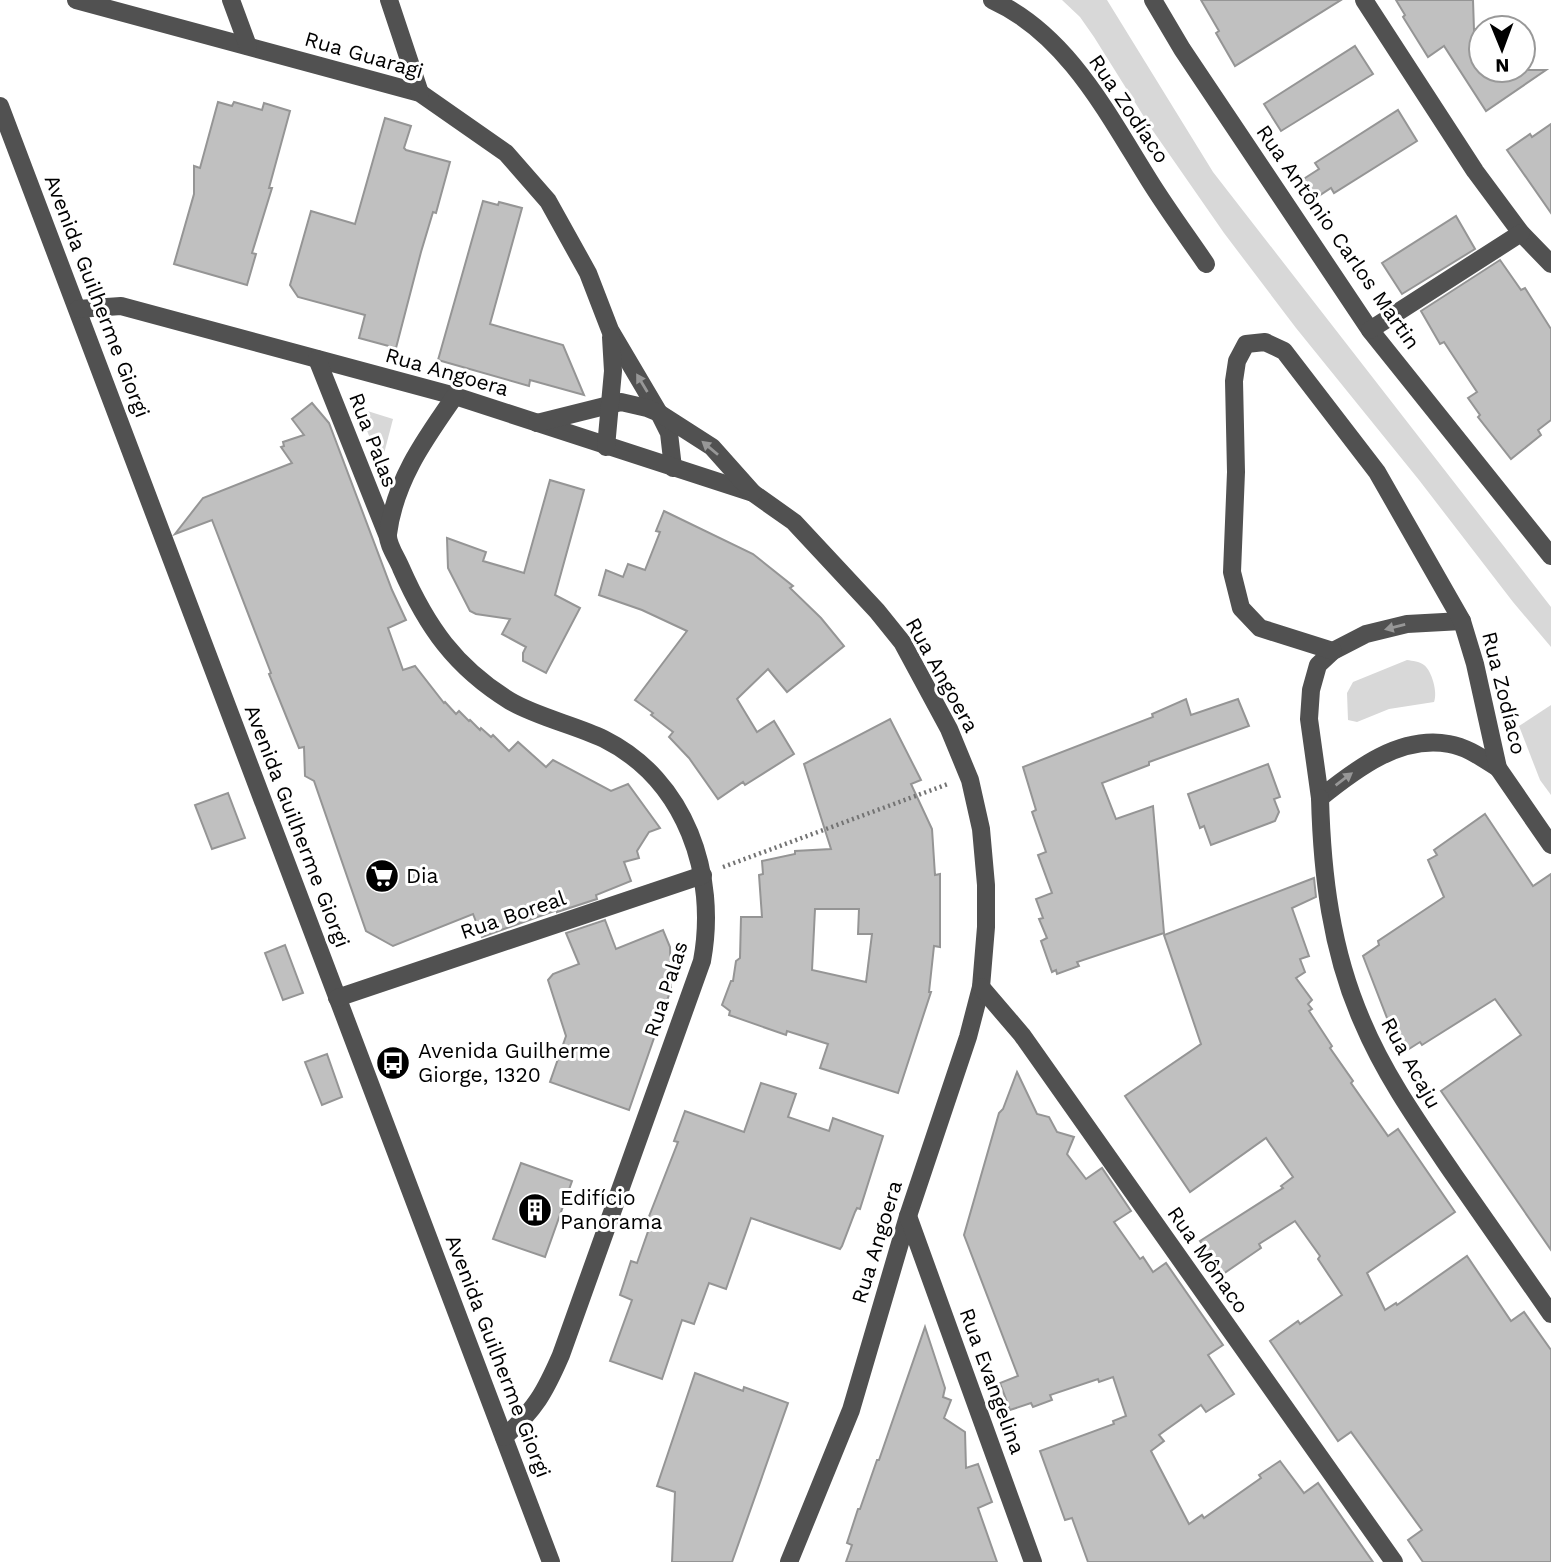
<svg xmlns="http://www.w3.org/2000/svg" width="1551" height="1562" font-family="'Work Sans',sans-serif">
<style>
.green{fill:#d8d8d8}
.building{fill:#c0c0c0;stroke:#959595;stroke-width:2;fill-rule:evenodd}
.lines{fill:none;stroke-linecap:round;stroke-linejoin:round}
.path{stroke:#737373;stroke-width:4.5;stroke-dasharray:2 3.5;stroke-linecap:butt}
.minor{stroke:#515151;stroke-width:18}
.oneway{fill:#979797}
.labels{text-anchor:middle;stroke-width:6;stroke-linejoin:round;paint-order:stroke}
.street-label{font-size:21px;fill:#000;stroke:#fff}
.poi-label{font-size:21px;fill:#000;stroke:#fff;text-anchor:start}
</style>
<rect width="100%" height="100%" fill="#fff"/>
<!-- green -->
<g class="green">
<path d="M1062 0H1107L1213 172 1551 607V647L1513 602 1419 480 1296 328 1224 233 1151 128 1094 37 1080 17Z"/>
<path d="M361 409 393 419 381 465 359 411Z"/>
<path d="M1407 660C1413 661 1419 661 1424 665 1432 671 1438 693 1434 702L1389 709 1357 722 1348 720 1347 693 1353 682Z"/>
<path d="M1551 705V795L1540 780 1519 726Z"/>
</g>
<!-- building -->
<g class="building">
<path d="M1201 0H1341L1235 66 1216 33 1219 31Z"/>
<path d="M1396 0H1473L1474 30 1481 26V70H1546L1486 111 1444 46 1428 57 1403 17 1405 15Z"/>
<path d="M1355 46 1373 74 1281 131 1264 104Z"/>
<path d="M218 102 232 106 234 102 262 110 264 103 290 111 269 188H272L252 253 256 254 247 285 174 264 194 194V166L200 168Z"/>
<path d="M1398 110 1417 141 1334 193 1331 188 1314 199 1302 180 1319 169 1315 163Z"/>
<path d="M385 118 411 126 404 148 406 150 450 162 436 213 433 212 421 252 396 348 359 338 365 315 298 297 290 285 311 211 355 224Z"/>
<path d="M1551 124V213L1507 150 1530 134 1532 137Z"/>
<path d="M483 201 498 205 499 202 522 208 490 324 563 345 584 395 530 380 529 386 438 360Z"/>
<path d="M1456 216 1475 249 1402 294 1382 263Z"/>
<path d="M1500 260 1521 290 1525 288 1551 329V420L1538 430 1541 435 1511 459 1478 417 1480 415 1468 398 1477 392 1444 342 1440 344 1421 311Z"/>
<path d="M312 403 329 423 392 590 406 620 388 628 403 670 415 666 444 703 445 702 456 714 459 711 469 721 470 720 480 730 481 728 491 737 493 735 509 751 518 742 546 767 553 760 611 791 628 784 660 828 649 832 637 851 639 858 624 862 631 881 596 895 597 899 557 912V910L482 937 473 914 393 946 366 931 314 781 305 776 304 747 299 748 269 674 271 673 212 520 175 534 203 498 292 463 281 447 284 446 283 442 304 435 292 419Z"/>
<path d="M550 480 584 490 555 595 580 608 546 673 523 661V653L526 647 502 634 510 619 476 614 470 611 448 568 447 538 486 552 483 561 524 573Z"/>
<path d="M664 511 753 554 793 586 790 588 821 618 844 646 787 692 768 669 737 699 757 732 774 721 794 754 745 785 743 782 718 799 689 758 669 737 673 732 651 715 653 713 635 700 687 631 642 610 599 595 606 570 623 577 628 564 645 570 660 532 656 531Z"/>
<path d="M1186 699 1191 715 1238 699 1249 726 1149 762V765L1102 783 1116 819 1153 806 1164 933 1077 962 1079 966 1057 974 1056 970 1052 972 1041 941 1047 938 1039 919 1043 918 1036 899 1052 893 1038 855 1046 852 1032 812 1036 810 1023 767 1153 717 1152 714Z"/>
<path d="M890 719 921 780 911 784 932 829 935 875 940 874V947L934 946 929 992H931L898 1093 820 1068 828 1044 787 1031 786 1035 729 1015 730 1011 722 1005 731 981H733L736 961 740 958 741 917H762L759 875 763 874 762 861 795 854V851L831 849 804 764ZM815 909H859L858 934H872L866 982 812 970Z"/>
<path d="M1268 764 1280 797 1274 799 1279 812 1275 821 1211 845 1204 826 1200 828 1188 794Z"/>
<path d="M228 793 245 838 212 849 195 805Z"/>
<path d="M1485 814 1533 886 1551 874V1250L1441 1091 1521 1035 1495 999 1422 1045 1420 1042 1401 1054 1363 956 1379 945 1378 941 1444 897 1428 860 1437 855 1434 850Z"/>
<path d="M1314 878 1316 897 1292 908 1309 956 1300 959 1305 972 1296 978 1312 1000 1308 1004 1312 1009 1309 1011 1332 1046 1330 1048 1353 1081 1351 1083 1388 1136 1398 1129 1455 1212 1367 1273 1385 1310 1396 1303 1397 1305 1467 1256 1511 1321 1524 1312 1551 1350V1562H1423L1408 1540 1422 1530 1351 1432 1338 1441 1270 1341 1298 1321 1300 1324 1342 1295 1318 1259 1320 1256 1295 1221 1259 1244 1261 1248 1223 1274 1200 1241 1283 1188 1281 1186 1293 1177 1266 1138 1190 1192 1125 1096 1201 1044 1164 935Z"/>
<path d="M605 920 616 949 663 930 670 947 671 989 629 1110 550 1082 566 1036 548 980 553 974 579 964 566 933Z"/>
<path d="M285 945 303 993 283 1000 265 953Z"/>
<path d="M327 1054 342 1097 322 1105 305 1062Z"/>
<path d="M1017 1072 1037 1114 1049 1117 1057 1132 1074 1137 1067 1154 1086 1179 1102 1168 1131 1211 1114 1222 1140 1259 1143 1257 1153 1272 1166 1263 1223 1345 1208 1355 1234 1394 1206 1412 1201 1405 1159 1435 1164 1441 1151 1451 1189 1524 1202 1515 1204 1518 1261 1478 1259 1475 1280 1461 1304 1493 1318 1483 1373 1562H1088L1072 1518 1065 1520 1040 1451 1114 1424 1113 1421 1126 1416 1113 1377 1099 1382 1098 1379 1050 1395 1052 1400 1033 1407 1031 1403 1010 1410 1000 1383 1018 1376 964 1235 999 1113 1003 1109Z"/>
<path d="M761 1083 796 1094 788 1117 829 1131 833 1118 883 1136 860 1209 857 1208 855 1212 842 1246 840 1249 751 1218 726 1289 709 1283 694 1324 682 1320 662 1379 610 1361 632 1300 620 1295 631 1261 637 1263 652 1220 648 1219 678 1142 674 1141 685 1111 744 1132Z"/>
<path d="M521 1163 572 1181 545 1257 493 1239Z"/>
<path d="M925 1327 945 1388 943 1397 951 1400 944 1418 965 1432 966 1468 978 1464 992 1502 978 1508 997 1562H846L852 1545 847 1543 858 1509H860L877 1460H879Z"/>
<path d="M695 1373 743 1391 744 1387 788 1403 732 1562H672L675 1492 657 1486Z"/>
</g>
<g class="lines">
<!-- path -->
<path class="path" d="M723 867 948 784"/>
<!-- minor -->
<g class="minor">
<path d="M76 0 420 93 506 153 548 201 588 273 610 330 659 413 669 433 673 468"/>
<path d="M231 0 248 46"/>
<path d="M389 0 420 93"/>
<path d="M992 0C1067 34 1107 113 1149 180 1167 209 1187 236 1206 264"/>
<path d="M1153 0 1182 49 1370 330 1551 556"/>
<path d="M1364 0 1475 171 1521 233 1551 264"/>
<path d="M0 106 551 1562"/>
<path d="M78 309 121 306 455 396 753 493 794 522 877 611 902 642 949 729 970 780 981 829 986 885V927L981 987 968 1037 908 1216 851 1410 789 1562"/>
<path d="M1370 330 1521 233"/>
<path d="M317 359 388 537"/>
<path d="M455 396C425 439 395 480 388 534 387 544 397 558 401 568 427 627 455 667 510 701 537 717 575 725 604 739 686 780 718 875 702 961L561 1355C545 1392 535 1410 504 1437"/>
<path d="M537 423 621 402 647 408 659 413 712 447 753 493"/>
<path d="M606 447 613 371 611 337"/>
<path d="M1462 621 1407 624 1366 634 1333 651 1318 665 1311 690 1309 719 1320 798C1356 769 1400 735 1449 744 1467 747 1482 758 1498 768"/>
<path d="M1333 651 1260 628 1241 608 1232 572 1236 472 1234 381 1237 361 1246 344 1265 342 1284 351 1377 472 1462 621 1475 664 1498 768 1551 845"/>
<path d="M1320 798C1322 874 1331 950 1362 1021 1385 1076 1420 1125 1454 1175 1486 1221 1519 1268 1551 1314"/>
<path d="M981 987 1022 1035 1394 1562"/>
<path d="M337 998 703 875"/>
<path d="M908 1216 1033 1562"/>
</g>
</g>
<!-- one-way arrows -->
<defs><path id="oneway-solid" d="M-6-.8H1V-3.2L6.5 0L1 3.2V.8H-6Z" transform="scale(1.75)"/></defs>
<g class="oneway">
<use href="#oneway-solid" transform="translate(642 383) rotate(-121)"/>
<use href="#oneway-solid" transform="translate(710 448) rotate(-140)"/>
<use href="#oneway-solid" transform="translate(1395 627) rotate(166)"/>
<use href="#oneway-solid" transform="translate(1344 779) rotate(-37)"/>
</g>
<!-- icons -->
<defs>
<g id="supermarket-disc" transform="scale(1.75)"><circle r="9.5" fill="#000" stroke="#fff"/><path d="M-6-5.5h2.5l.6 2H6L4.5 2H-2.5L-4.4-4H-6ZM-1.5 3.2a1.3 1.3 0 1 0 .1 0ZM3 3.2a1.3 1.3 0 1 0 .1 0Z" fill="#fff"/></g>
<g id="bus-disc" transform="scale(1.75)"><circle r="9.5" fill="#000" stroke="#fff"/><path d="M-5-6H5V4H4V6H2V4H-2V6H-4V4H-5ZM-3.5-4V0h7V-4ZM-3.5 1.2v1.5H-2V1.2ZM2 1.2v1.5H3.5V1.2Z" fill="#fff"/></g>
<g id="building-disc" transform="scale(1.75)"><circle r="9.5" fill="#000" stroke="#fff"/><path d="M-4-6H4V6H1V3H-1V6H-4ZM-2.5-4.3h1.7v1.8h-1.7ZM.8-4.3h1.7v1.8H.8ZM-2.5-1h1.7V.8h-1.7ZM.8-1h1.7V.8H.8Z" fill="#fff"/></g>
</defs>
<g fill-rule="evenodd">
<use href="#supermarket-disc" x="382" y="876"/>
<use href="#bus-disc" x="393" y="1063"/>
<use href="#building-disc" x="535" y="1210"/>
</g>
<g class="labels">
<!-- street labels -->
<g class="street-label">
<text transform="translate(364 55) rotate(16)" y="7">Rua Guaragi</text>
<text transform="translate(1129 109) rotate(56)" y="7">Rua Zodíaco</text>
<text transform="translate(1338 237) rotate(55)" y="7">Rua Antônio Carlos Martin</text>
<text transform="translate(97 296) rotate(69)" y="7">Avenida Guilherme Giorgi</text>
<text transform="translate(447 372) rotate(16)" y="7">Rua Angoera</text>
<text transform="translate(373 440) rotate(69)" y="7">Rua Palas</text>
<text transform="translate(942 675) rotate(61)" y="7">Rua Angoera</text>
<text transform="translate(1504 693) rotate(76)" y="7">Rua Zodíaco</text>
<text transform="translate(297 826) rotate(69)" y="7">Avenida Guilherme Giorgi</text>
<text transform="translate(513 915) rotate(-19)" y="7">Rua Boreal</text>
<text transform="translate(666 989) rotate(-72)" y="7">Rua Palas</text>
<text transform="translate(1411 1063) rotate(61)" y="7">Rua Acaju</text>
<text transform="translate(877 1242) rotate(-73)" y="7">Rua Angoera</text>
<text transform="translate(1208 1260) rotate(55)" y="7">Rua Mônaco</text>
<text transform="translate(498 1356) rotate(69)" y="7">Avenida Guilherme Giorgi</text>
<text transform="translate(992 1381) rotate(70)" y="7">Rua Evangelina</text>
</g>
<!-- poi labels -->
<g class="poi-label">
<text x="406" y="883">Dia</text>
<text x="418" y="1058">Avenida Guilherme<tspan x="418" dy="24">Giorge, 1320</tspan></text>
<text x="560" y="1205">Edifício<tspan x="560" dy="24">Panorama</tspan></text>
</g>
</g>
<!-- north arrow -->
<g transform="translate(1502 49) rotate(179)"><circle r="33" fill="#ffffff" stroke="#999999" stroke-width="2"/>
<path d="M0-5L12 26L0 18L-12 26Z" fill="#000000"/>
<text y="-10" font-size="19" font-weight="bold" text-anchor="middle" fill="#000000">N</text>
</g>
</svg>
